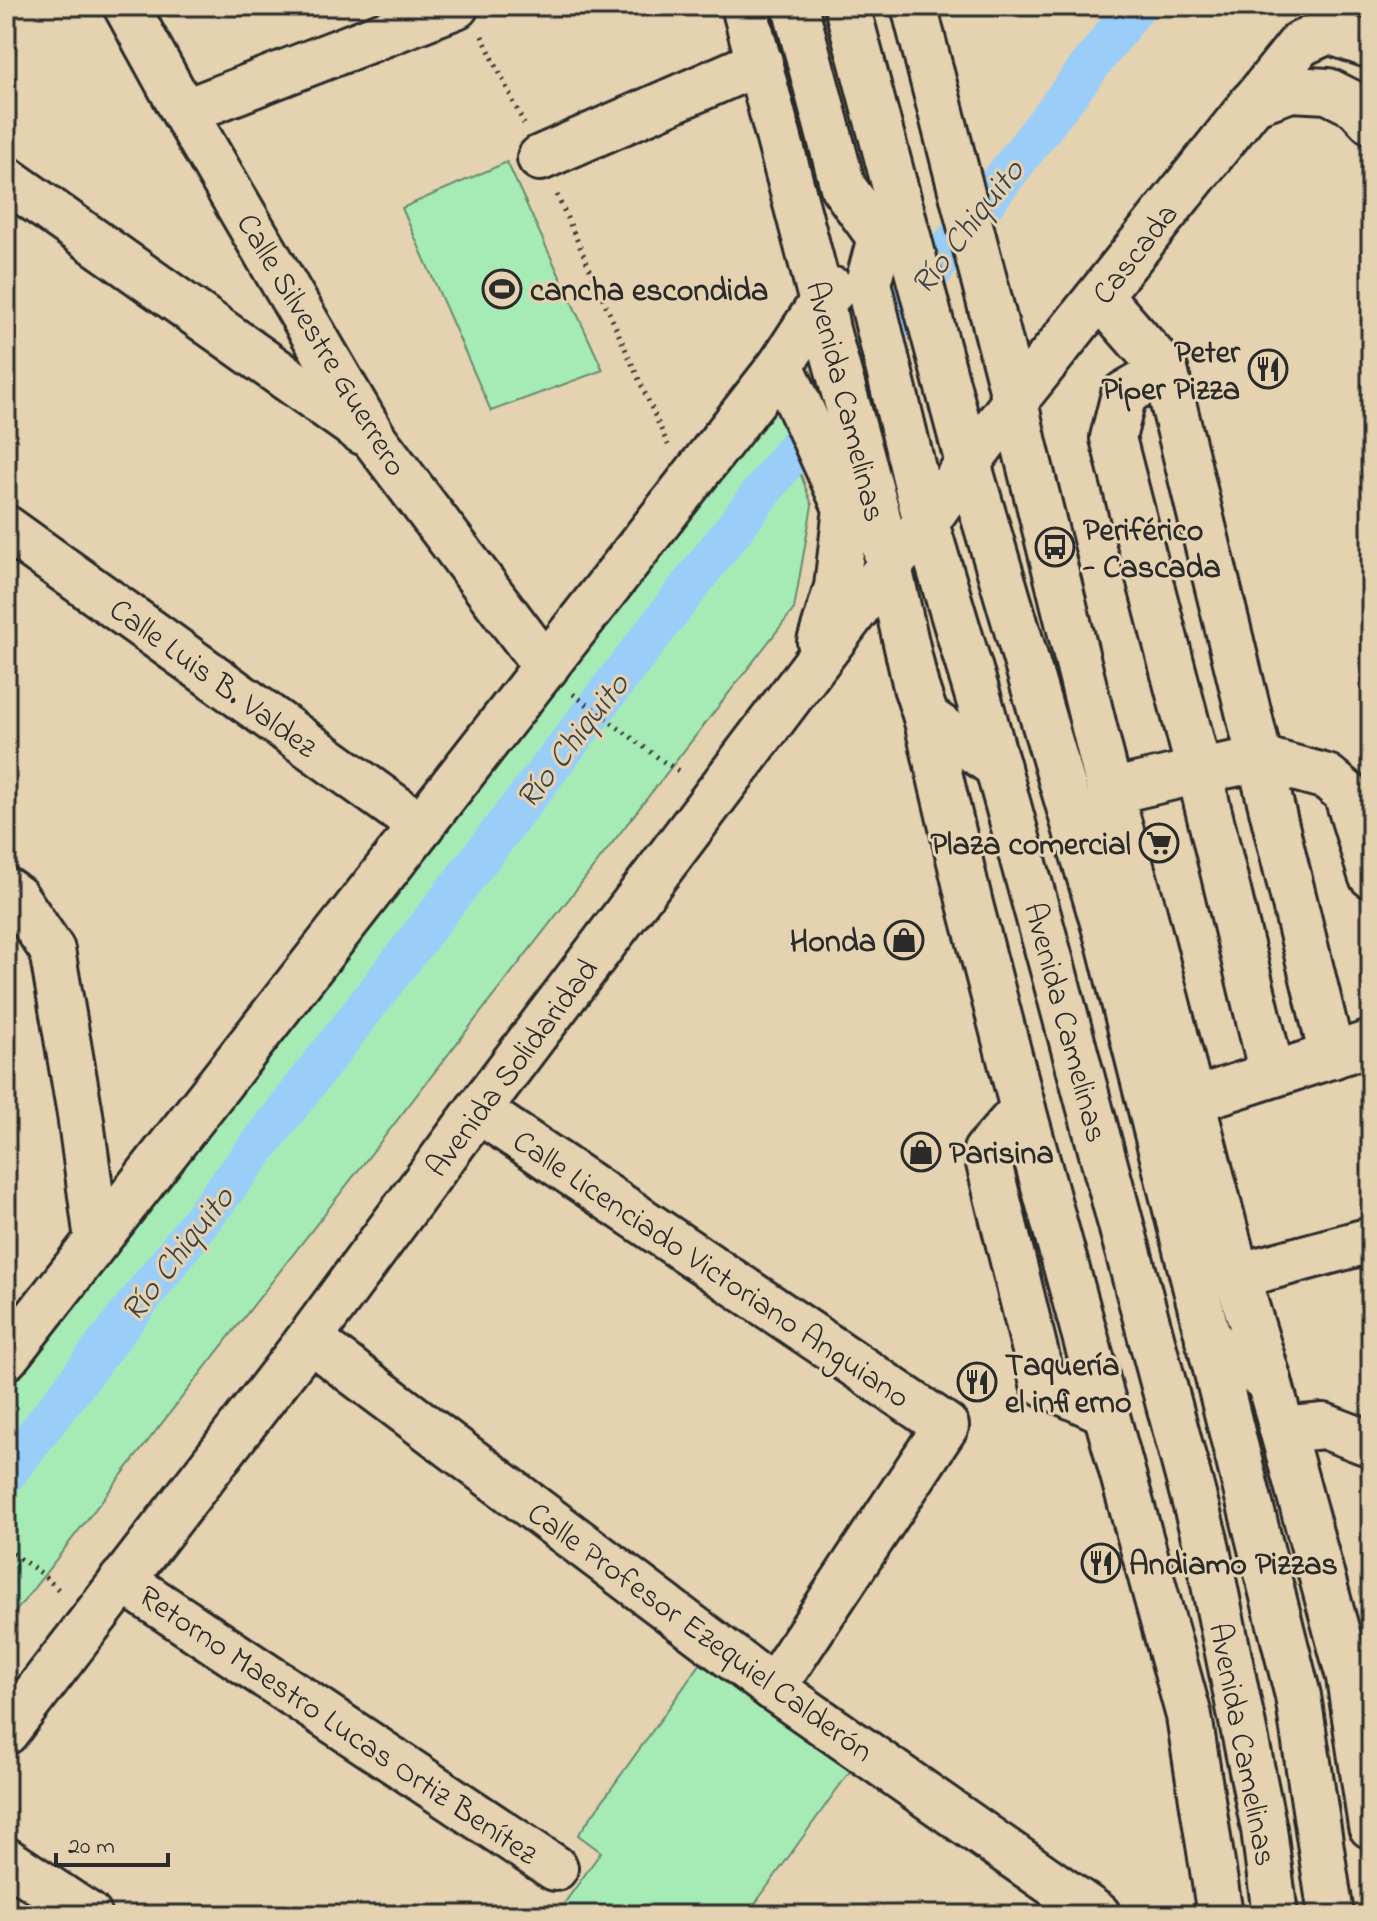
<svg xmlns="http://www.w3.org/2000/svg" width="1377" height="1921" font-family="'Indie Flower',sans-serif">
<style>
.green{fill:#a6ebb6;stroke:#688b70;stroke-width:2}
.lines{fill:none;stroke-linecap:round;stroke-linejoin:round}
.canal{stroke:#9acef8;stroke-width:40}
.minor-casing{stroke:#2b2b2b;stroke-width:50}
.major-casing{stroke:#2b2b2b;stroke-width:50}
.highway-casing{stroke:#2b2b2b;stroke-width:50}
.path{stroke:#2b2b2b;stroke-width:5;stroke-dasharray:2 6;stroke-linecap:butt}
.minor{stroke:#e4d2b0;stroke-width:44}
.major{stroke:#e4d2b0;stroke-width:44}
.highway{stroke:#e4d2b0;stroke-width:44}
.labels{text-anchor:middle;stroke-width:6;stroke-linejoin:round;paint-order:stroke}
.street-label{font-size:32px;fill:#2b2b2b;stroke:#e4d2b0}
.poi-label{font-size:32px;font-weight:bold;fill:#2b2b2b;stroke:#e4d2b0;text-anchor:start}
.water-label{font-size:34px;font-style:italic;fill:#3c434a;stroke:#e4d2b0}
</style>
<rect width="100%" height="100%" fill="#e4d2b0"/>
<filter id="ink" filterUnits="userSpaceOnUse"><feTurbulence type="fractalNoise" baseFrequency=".0125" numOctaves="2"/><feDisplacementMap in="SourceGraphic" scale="16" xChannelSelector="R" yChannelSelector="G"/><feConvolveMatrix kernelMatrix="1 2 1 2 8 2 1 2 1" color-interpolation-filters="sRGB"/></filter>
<g filter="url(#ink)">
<!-- green -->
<g class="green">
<path d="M507 162 603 370 491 411 402 208Z"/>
<path d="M765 378 812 505 794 609 6 1624V1347Z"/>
<path d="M701 1663 850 1771 747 1915H556L601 1852 578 1835Z"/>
</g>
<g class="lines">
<!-- canal -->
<path class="canal" d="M6 1474 1136 6"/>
<!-- minor casing -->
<g class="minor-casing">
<g id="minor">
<path d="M126 6 184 112 375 440 546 667"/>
<path d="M1252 103 1291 89 1328 91 1356 105 1371 121"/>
<path d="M184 112 456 6"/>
<path d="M540 158 760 62"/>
<path d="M6 179 363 432"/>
<path d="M1100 296 1165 370 1332 1056"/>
<path d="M1165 370 1124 394 1113 438 1199 771 1272 1074"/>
<path d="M968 463 1015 401 1300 44 1328 31 1371 46"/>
<path d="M6 528 421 826"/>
<path d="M1110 792 1199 771 1261 759 1327 777 1346 793 1371 875"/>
<path d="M6 890 16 897 52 950 80 1114 97 1240"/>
<path d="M1192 1099 1200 1098 1371 1043"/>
<path d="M1023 1109 986 1151 1043 1383 1106 1412"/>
<path d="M478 1110 946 1426 773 1688"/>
<path d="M1237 1276 1371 1240"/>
<path d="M309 1339 773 1688 1098 1915"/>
<path d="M1282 1430 1324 1426 1371 1444"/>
<path d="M122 1580 555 1868"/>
<path d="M6 1860 89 1915"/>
</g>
</g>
<!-- major casing -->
<g class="major-casing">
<g id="major">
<path d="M744 6 822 302 827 330 876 509 916 687 926 717 970 904 1023 1109 1189 1716 1220 1915"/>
<path d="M914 6 1015 401 1024 443 1110 792 1143 909 1237 1276 1269 1381 1349 1677 1371 1826"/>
<path d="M781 365 846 508 837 587 820 642"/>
<path d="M6 1357 781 365 822 302 833 290"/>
<path d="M6 1732 309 1339 478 1110 889 566 926 523 968 463"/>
</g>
</g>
<!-- highway casing -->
<g class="highway-casing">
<g id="highway">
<path d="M795 6 843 187 880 238 868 283 926 523 982 710 1052 966 1205 1540 1264 1829 1275 1915"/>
<path d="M847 6 968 463 1110 946 1298 1696 1331 1915"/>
<path d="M926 717 998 767"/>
<path d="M1208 1340 1269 1381"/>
</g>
</g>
<!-- path -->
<g class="path">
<path d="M482 36 524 124"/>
<path d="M557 195 668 445"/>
<path d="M573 694 664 762 682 773"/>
<path d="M6 1549 41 1573 62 1593"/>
</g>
<!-- minor -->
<use href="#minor" class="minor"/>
<!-- major -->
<use href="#major" class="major"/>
<!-- highway -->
<use href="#highway" class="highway"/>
</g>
</g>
<!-- icons -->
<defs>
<g id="stadium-ring" transform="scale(2)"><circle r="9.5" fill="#e4d2b0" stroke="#2b2b2b" stroke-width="1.5"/><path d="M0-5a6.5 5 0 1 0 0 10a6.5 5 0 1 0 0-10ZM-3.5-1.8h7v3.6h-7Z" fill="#2b2b2b"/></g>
<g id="restaurant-ring" transform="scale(2)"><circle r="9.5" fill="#e4d2b0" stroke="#2b2b2b" stroke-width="1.5"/><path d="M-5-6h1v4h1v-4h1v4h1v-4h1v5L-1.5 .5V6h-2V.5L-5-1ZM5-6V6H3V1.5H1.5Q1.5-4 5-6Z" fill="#2b2b2b"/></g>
<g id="bus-ring" transform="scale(2)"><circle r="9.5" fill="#e4d2b0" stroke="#2b2b2b" stroke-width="1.5"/><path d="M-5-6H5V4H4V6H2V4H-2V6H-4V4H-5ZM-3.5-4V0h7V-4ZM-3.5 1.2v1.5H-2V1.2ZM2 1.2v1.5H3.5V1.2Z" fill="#2b2b2b"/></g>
<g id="supermarket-ring" transform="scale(2)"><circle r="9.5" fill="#e4d2b0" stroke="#2b2b2b" stroke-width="1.5"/><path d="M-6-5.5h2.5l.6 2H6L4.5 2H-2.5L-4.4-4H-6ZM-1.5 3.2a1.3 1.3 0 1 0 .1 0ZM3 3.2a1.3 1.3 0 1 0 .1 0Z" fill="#2b2b2b"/></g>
<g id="shop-ring" transform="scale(2)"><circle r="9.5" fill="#e4d2b0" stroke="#2b2b2b" stroke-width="1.5"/><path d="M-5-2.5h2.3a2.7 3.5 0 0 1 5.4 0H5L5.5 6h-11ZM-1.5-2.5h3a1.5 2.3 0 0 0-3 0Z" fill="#2b2b2b"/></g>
</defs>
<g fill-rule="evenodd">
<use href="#stadium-ring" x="502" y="289"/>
<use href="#restaurant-ring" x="1268" y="369"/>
<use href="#bus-ring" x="1055" y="547"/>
<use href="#supermarket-ring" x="1159" y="843"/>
<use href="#shop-ring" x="904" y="940"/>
<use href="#shop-ring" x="921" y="1152"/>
<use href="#restaurant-ring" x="977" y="1382"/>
<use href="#restaurant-ring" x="1101" y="1563"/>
</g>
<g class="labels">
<!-- street labels -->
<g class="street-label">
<text transform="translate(1134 253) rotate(-52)" y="11">Cascada</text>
<text transform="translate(323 344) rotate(59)" y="11">Calle Silvestre Guerrero</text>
<text transform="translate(847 401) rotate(76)" y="11">Avenida Camelinas</text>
<text transform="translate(214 677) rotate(36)" y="11">Calle Luis B. Valdez</text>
<text transform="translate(1067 1022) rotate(75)" y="11">Avenida Camelinas</text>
<text transform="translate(511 1067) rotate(-53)" y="11">Avenida Solidaridad</text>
<text transform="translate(712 1268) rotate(34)" y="11">Calle Licenciado Victoriano Anguiano</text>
<text transform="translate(701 1631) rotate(36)" y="11">Calle Profesor Ezequiel Calderón</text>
<text transform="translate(339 1724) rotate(34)" y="11">Retorno Maestro Lucas Ortiz Benítez</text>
<text transform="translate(1244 1744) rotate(79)" y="11">Avenida Camelinas</text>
</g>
<!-- poi labels -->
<g class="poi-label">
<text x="530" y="300">cancha escondida</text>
<text x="1240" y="362" text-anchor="end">Peter<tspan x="1240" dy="37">Piper Pizza</tspan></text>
<text x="1083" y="540">Periférico<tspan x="1083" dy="37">- Cascada</tspan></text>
<text x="1131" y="854" text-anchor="end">Plaza comercial</text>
<text x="876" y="951" text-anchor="end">Honda</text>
<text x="949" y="1163">Parisina</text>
<text x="1005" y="1375">Taquería<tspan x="1005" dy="37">el infierno</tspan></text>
<text x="1129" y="1574">Andiamo Pizzas</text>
</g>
<!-- water labels -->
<g class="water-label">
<text transform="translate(966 226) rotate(-52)" y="12">Río Chiquito</text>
<text transform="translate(571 740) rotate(-52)" y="12">Río Chiquito</text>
<text transform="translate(176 1253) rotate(-52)" y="12">Río Chiquito</text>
</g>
</g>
<!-- margin -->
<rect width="1377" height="1921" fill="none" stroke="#e4d2b0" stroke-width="32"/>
<rect x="16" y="16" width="1345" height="1889" fill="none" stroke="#2b2b2b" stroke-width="3" filter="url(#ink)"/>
<!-- scale -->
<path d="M56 1853v12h112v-12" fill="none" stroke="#2b2b2b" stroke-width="4"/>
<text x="68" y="1853" font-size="24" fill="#2b2b2b" stroke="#e4d2b0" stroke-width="6" paint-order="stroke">20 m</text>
</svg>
